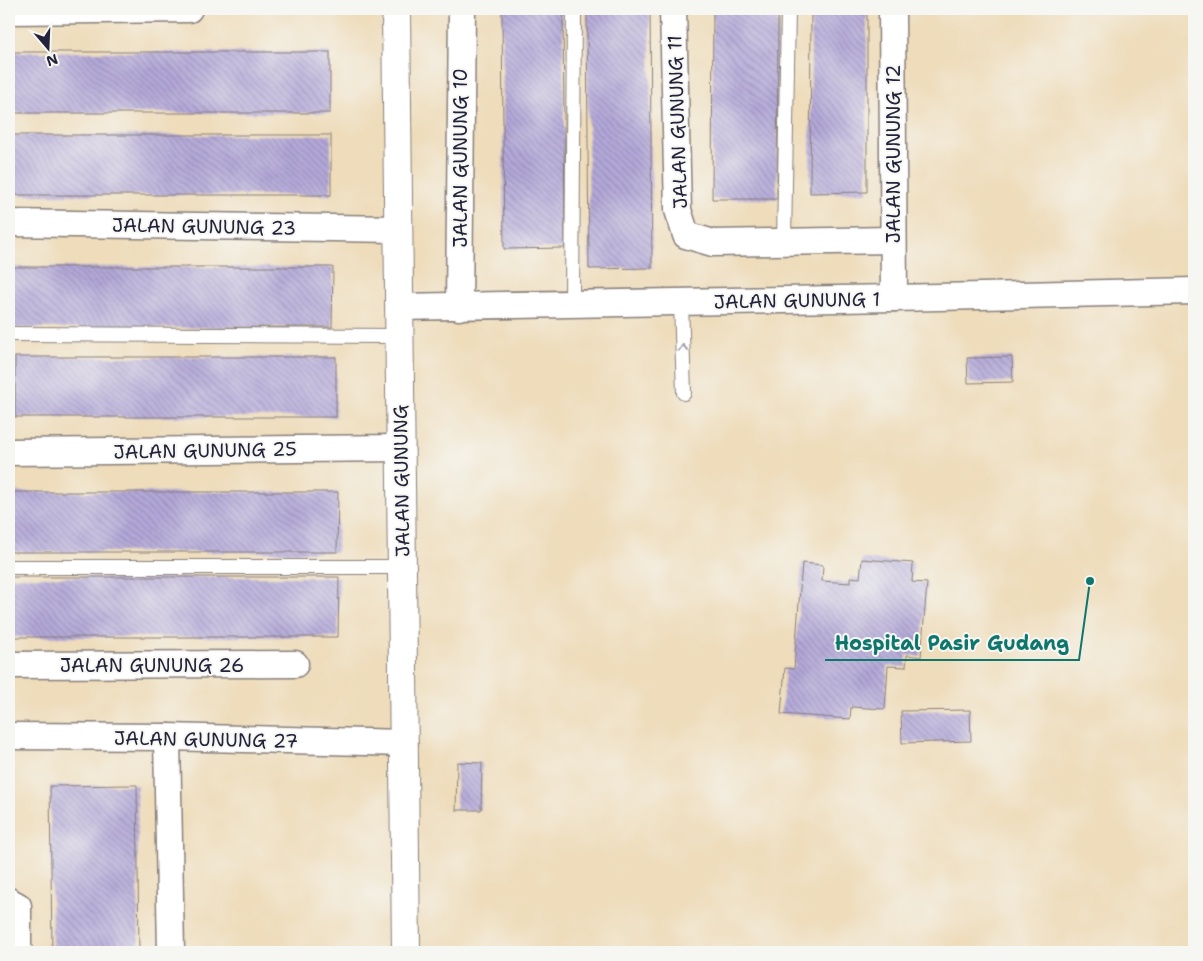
<svg xmlns="http://www.w3.org/2000/svg" width="1203" height="961" font-family="'Shantell Sans',sans-serif">
<style>
.building{fill:url(#building-back-hatch)}
.lines{fill:none;stroke-linecap:round;stroke-linejoin:round}
.lane-casing{stroke:#887f7a;stroke-width:16}
.street-casing{stroke:#887f7a;stroke-width:29}
.secondary-casing{stroke:#887f7a;stroke-width:30}
.lane{stroke:#fff;stroke-width:14}
.street{stroke:#fff;stroke-width:26}
.secondary{stroke:#fff;stroke-width:28}
.oneway{stroke:#9c9ca7}
.labels{text-anchor:middle;stroke-width:4;stroke-linejoin:round;paint-order:stroke}
.street-label{font-size:19px;fill:#22223b;stroke:#f6f6f2}
.leader{fill:none;stroke:#0f766e;stroke-width:2}
.callout-dot{fill:#0f766e;stroke:#f6f6f2;stroke-width:2}
.callout-label{font-size:20px;text-anchor:middle;font-weight:bold;fill:#0f766e;stroke:#f6f6f2;stroke-width:4;stroke-linejoin:round;paint-order:stroke}
</style>
<defs>
<pattern id="building-back-hatch" width="6" height="6" patternUnits="userSpaceOnUse" patternTransform="scale(1.25)"><rect width="6" height="6" fill="#b4a9d9"/><path d="M-1 5l2 2M0 0l6 6M5-1l2 2" fill="none" stroke="#9289b1"/></pattern>
</defs>
<rect width="100%" height="100%" fill="#f6f6f2"/>
<filter id="ink" filterUnits="userSpaceOnUse"><feTurbulence type="fractalNoise" baseFrequency=".02" numOctaves="2"/><feDisplacementMap in="SourceGraphic" scale="10" xChannelSelector="R" yChannelSelector="G"/><feConvolveMatrix kernelMatrix="1 2 1 2 8 2 1 2 1" color-interpolation-filters="sRGB"/></filter>
<filter id="wash" filterUnits="userSpaceOnUse"><feTurbulence type="fractalNoise" baseFrequency=".0096" numOctaves="4" result="noise"/><feDisplacementMap in="SourceGraphic" scale="20" xChannelSelector="R" yChannelSelector="G"/><feGaussianBlur stdDeviation="1.12" result="paint"/><feColorMatrix in="noise" values="0 0 0 0 0 0 0 0 0 0 0 0 0 0 0 0 0 1.4 0 .05"/><feComposite in="paint" operator="in"/></filter>
<g filter="url(#wash)">
<rect width="100%" height="100%" fill="#eedcba"/>
<g id="blocks">
<!-- building -->
<g class="building">
<path d="M502 9H563L565 248 504 249Z"/>
<path d="M587 9H650L652 268 589 269Z"/>
<path d="M713 9H778L777 199H712Z"/>
<path d="M811 9H867V192L810 193Z"/>
<rect x="10" y="52" width="320" height="61"/>
<rect x="11" y="135" width="320" height="60"/>
<path d="M12 267H333L332 327 12 328Z"/>
<rect x="15" y="357" width="321" height="60"/>
<path d="M1012 357 1013 382 968 383 967 358Z"/>
<path d="M9 492H338L337 552H9Z"/>
<path d="M862 559 913 563 912 582 927 583 921 657 907 655 906 667 888 666 885 709 851 707 850 719 781 714 785 668 794 669 802 563 823 565 822 581 850 583V577L860 578Z"/>
<path d="M9 577H339L338 637H9Z"/>
<path d="M970 710 971 741 902 743 901 711Z"/>
<path d="M457 762 482 763 481 810H456Z"/>
<path d="M137 785 139 952H52L50 786Z"/>
</g>
</g>
</g>
<g filter="url(#ink)">
<use href="#blocks" fill-opacity="0" stroke="#887f7a" stroke-width="1"/>
<g class="lines">
<!-- lane casing -->
<g class="lane-casing">
<g id="lane">
<path d="M784 242 788 9"/>
<path d="M681 303 684 393"/>
<path d="M572 304 574 9"/>
<path d="M9 334 399 336"/>
<path d="M9 567H402"/>
</g>
</g>
<!-- street casing -->
<g class="street-casing">
<g id="street">
<path d="M673 9 678 210 686 235 713 243 893 240"/>
<path d="M892 9 894 298"/>
<path d="M9 11 189 9"/>
<path d="M9 223 398 229"/>
<path d="M399 307 894 298 1194 291"/>
<path d="M459 307 462 9"/>
<path d="M9 452 401 448"/>
<path d="M9 665 295 664"/>
<path d="M9 736 167 737 404 743"/>
<path d="M167 737 171 952"/>
<path d="M9 901 18 906V952"/>
</g>
</g>
<!-- secondary casing -->
<g class="secondary-casing">
<path id="secondary" d="M396 9 406 952"/>
</g>
<!-- lane -->
<use href="#lane" class="lane"/>
<!-- street -->
<use href="#street" class="street"/>
<!-- secondary -->
<use href="#secondary" class="secondary"/>
</g>
<!-- one-way arrows -->
<defs><path id="oneway-chevron" d="M-2-3.5L2.5 0L-2 3.5" fill="none" stroke-width="1.6" stroke-linecap="round" stroke-linejoin="round" transform="scale(1.25)"/></defs>
<use class="oneway" href="#oneway-chevron" transform="translate(683 348) rotate(-92)"/>
</g>
<g class="labels">
<!-- street labels -->
<g class="street-label">
<text transform="translate(677 122) rotate(-92)" y="7">JALAN GUNUNG 11</text>
<text transform="translate(893 154) rotate(-90)" y="7">JALAN GUNUNG 12</text>
<text transform="translate(460 158) rotate(-90)" y="7">JALAN GUNUNG 10</text>
<text transform="translate(204 226) rotate(1)" y="7">JALAN GUNUNG 23</text>
<text transform="translate(797 300) rotate(-1)" y="7">JALAN GUNUNG 1</text>
<text transform="translate(205 450) rotate(-1)" y="7">JALAN GUNUNG 25</text>
<text transform="translate(401 481) rotate(-91)" y="7">JALAN GUNUNG</text>
<text x="152" y="672">JALAN GUNUNG 26</text>
<text transform="translate(206 739) rotate(1)" y="7">JALAN GUNUNG 27</text>
</g>
</g>
<!-- callouts -->
<path class="leader" d="M1090 581L1079 660H825"/>
<circle class="callout-dot" cx="1090" cy="581" r="5"/>
<g class="callout-label">
<text x="952" y="650">Hospital Pasir Gudang</text>
</g>
<!-- margin -->
<rect width="1203" height="961" fill="none" stroke="#f6f6f2" stroke-width="30"/>
<!-- north arrow -->
<g transform="translate(48 48) rotate(161)" stroke="#f6f6f2" stroke-width="4" paint-order="stroke">
<path d="M0-4L9 19L0 12L-9 19Z" fill="#22223b"/>
<text y="-8" font-size="14" font-weight="bold" text-anchor="middle" fill="#22223b">N</text>
</g>
</svg>
